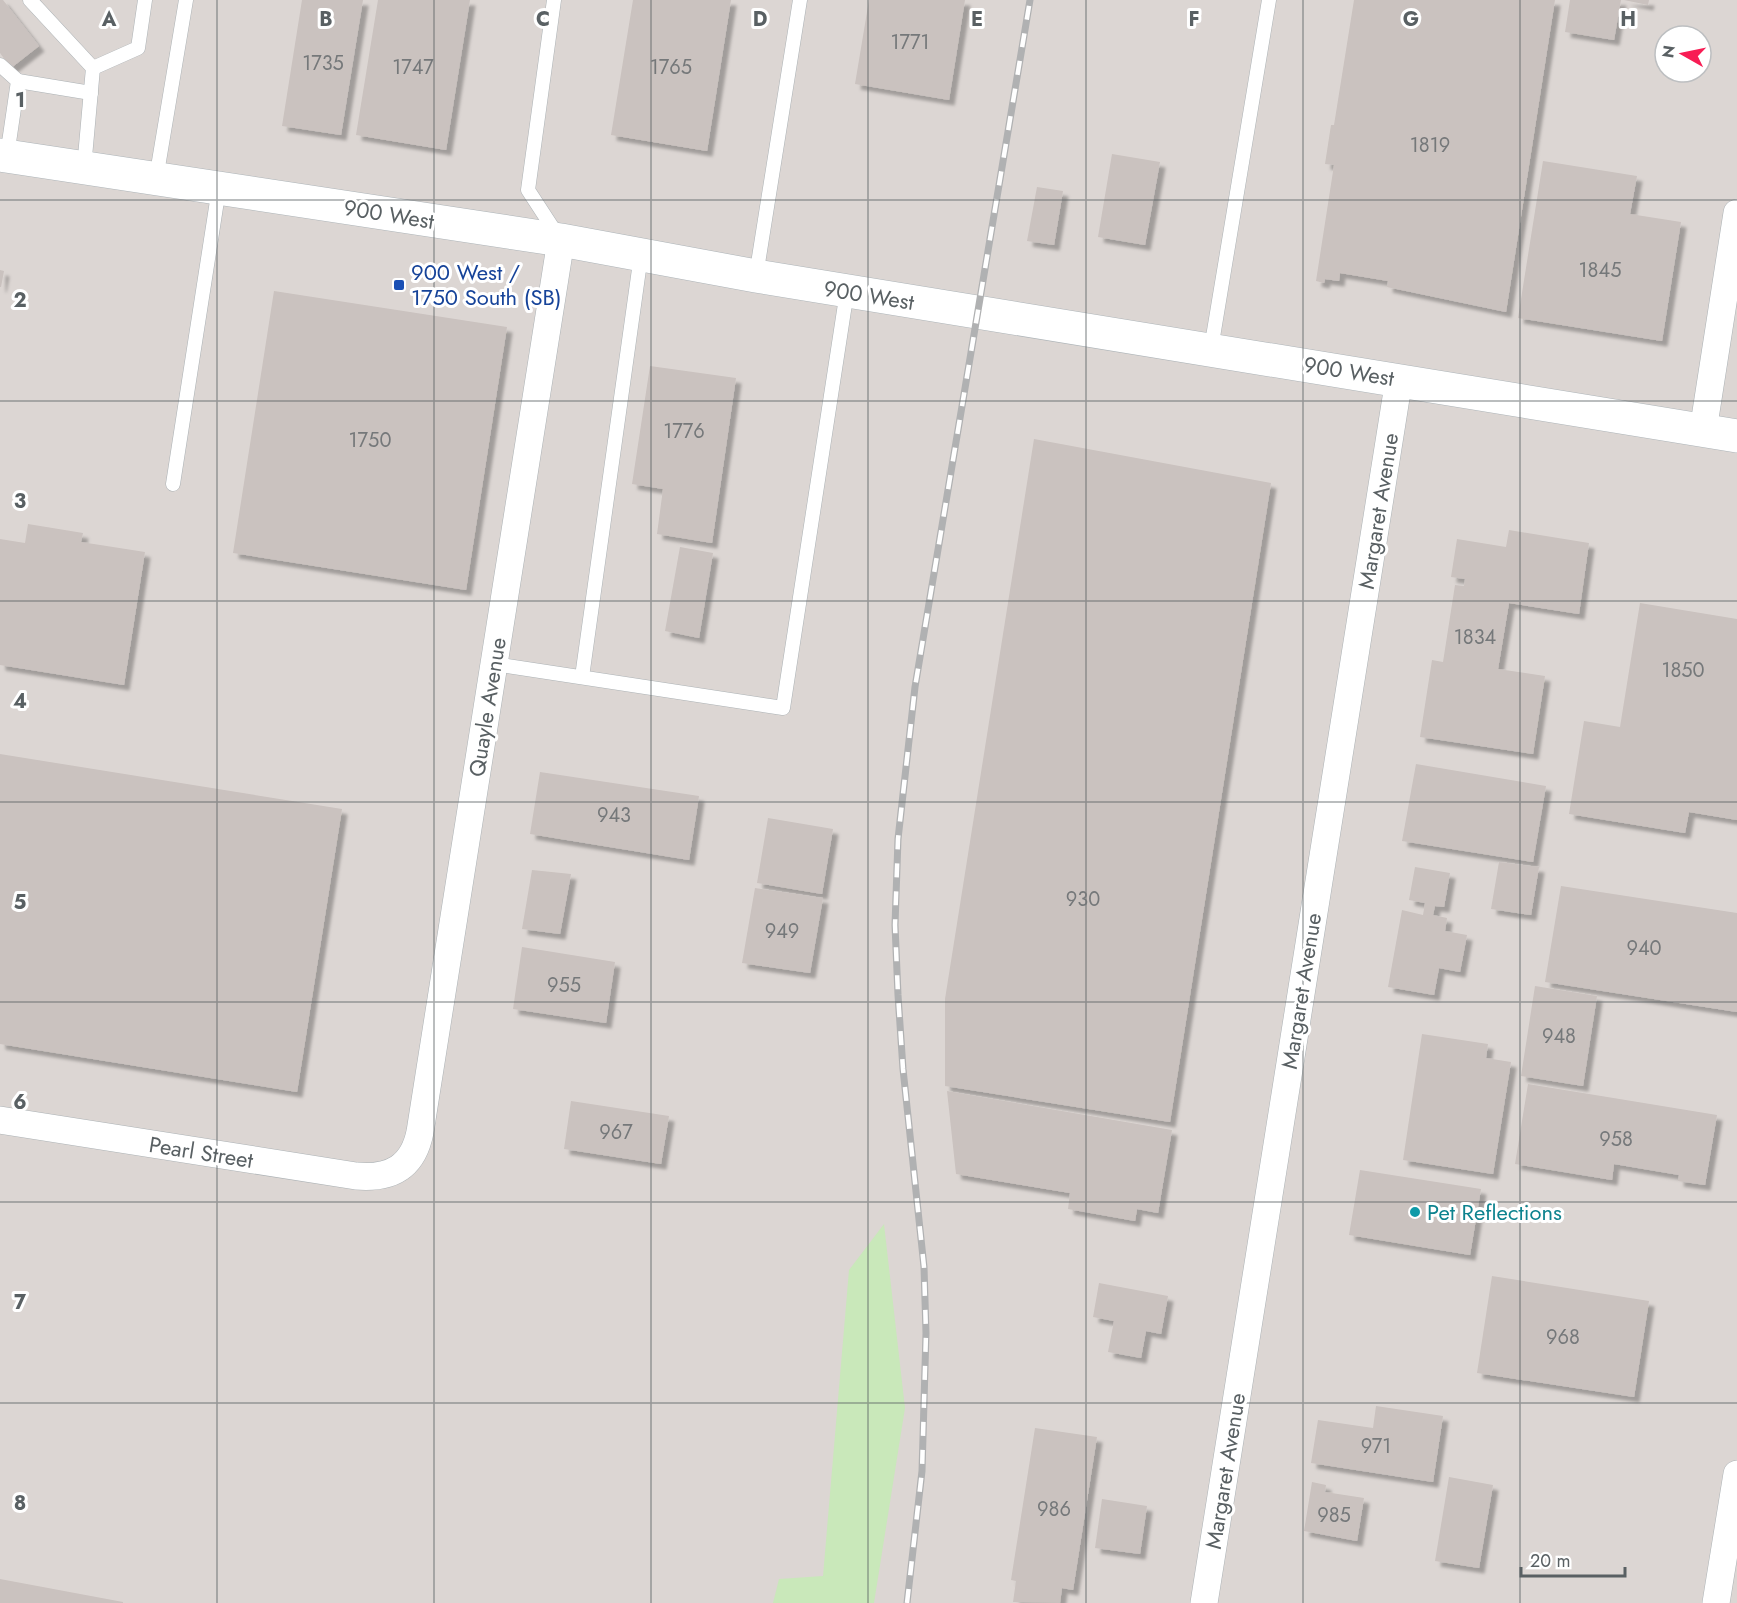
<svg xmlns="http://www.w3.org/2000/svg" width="1737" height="1603" font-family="Jost,sans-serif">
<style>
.industrial{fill:#dcd6d3;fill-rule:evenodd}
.green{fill:#c9e8ba}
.building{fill:#cac2bf;filter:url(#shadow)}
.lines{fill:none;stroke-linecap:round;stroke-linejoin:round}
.lane-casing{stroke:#acb2b5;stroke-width:15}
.street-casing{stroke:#acb2b5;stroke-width:28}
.secondary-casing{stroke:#adb4b8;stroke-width:34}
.lane{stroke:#fff;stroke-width:14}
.street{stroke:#fff;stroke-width:27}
.secondary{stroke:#fff;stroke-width:33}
.rail-casing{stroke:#b0b1b2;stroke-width:7}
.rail{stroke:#fff;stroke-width:4.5;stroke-dasharray:14;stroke-linecap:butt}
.grid{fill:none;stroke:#596063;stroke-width:1.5;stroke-opacity:0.55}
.transit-dot{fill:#1a4fb4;stroke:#fff;stroke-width:2}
.culture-dot{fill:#0f9aa8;stroke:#fff;stroke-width:2}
.labels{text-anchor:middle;stroke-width:6;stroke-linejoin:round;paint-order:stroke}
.number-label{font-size:20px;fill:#75787a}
.street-label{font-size:22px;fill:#596063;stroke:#fff}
.transit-label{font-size:22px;fill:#164399;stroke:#fff;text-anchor:start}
.culture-label{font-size:22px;fill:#0d838f;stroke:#fff;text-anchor:start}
.grid-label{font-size:20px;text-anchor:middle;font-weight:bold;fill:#596063;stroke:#fff;stroke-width:6;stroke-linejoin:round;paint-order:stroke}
</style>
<defs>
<filter id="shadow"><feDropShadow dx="5.5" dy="5.5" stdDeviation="1.5" flood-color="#0004"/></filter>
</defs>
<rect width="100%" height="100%" fill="#eee6e0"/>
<!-- industrial -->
<path class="industrial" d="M0 0H1737V1603H0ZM1665 36H1701V72H1665Z"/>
<!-- green -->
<path class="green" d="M884 1224 905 1408 874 1603H773L779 1579 823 1576 849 1270Z"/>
<!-- building -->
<g class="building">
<path d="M0 0H3L39 46 11 68 0 53Z"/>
<path d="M302 0H363L341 135 282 126Z"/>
<path d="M378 0H470L446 150 356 135Z"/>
<path d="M633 0H731L707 151 611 135Z"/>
<path d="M869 0H965L949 100 855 84Z"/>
<path d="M1354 0H1555L1506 312 1387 287 1388 281 1340 273 1339 281 1325 279 1324 283 1316 281 1334 165 1325 164 1331 125H1334Z"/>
<path d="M1570 0H1621L1614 40 1565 32Z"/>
<path d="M1624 0H1649L1648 5Z"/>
<path d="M1112 154 1160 162 1145 245 1098 237Z"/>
<path d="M1543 161 1637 176 1630 214 1681 222 1662 341 1518 318Z"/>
<path d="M1037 187 1063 191 1054 245 1027 241Z"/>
<path d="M0 270 4 271 1 287H0Z"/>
<path d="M274 291 507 327 466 590 233 553Z"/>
<path d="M650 366 736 378 712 543 657 534 663 489 632 484Z"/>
<path d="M1034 439 1271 483 1170 1122 945 1086V999Z"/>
<path d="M28 524 83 533 81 542 145 552 124 685 0 665V539L25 543Z"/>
<path d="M1509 530 1589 543 1579 614 1509 603 1498 669 1545 676 1533 754 1420 737 1432 660 1443 662 1455 585 1464 586 1465 579 1451 577 1457 539 1506 547Z"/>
<path d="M680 547 713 553 699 638 665 631Z"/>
<path d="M1640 603 1737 619V820L1689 812 1685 833 1569 814 1584 721 1620 727Z"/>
<path d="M0 754 342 809 297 1092 0 1044Z"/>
<path d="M1416 764 1546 786 1533 862 1402 841Z"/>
<path d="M540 772 699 796 689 860 530 834Z"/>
<path d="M768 818 833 829 822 894 757 883Z"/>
<path d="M1499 862 1539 867 1531 915 1491 909Z"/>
<path d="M1415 867 1450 873 1444 907 1435 906 1433 915 1447 918 1445 931 1467 935 1460 972 1439 968 1434 995 1388 987 1402 910 1423 915 1425 903 1409 900Z"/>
<path d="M532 870 571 874 560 934 522 929Z"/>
<path d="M1561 886 1737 913V1012L1545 982Z"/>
<path d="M755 888 823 898 810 973 742 963Z"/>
<path d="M522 947 615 962 606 1023 513 1009Z"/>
<path d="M1535 986 1597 996 1583 1086 1521 1076Z"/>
<path d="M1422 1034 1488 1044 1486 1058 1511 1062 1493 1174 1403 1160Z"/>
<path d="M1528 1084 1717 1115 1705 1185 1678 1181 1679 1175 1614 1164 1612 1180 1515 1164Z"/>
<path d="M947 1091 1172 1130 1158 1213 1137 1209 1135 1221 1068 1209 1070 1193 956 1174Z"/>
<path d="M571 1101 669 1116 661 1164 564 1149Z"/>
<path d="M1360 1170 1481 1189 1470 1255 1349 1235Z"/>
<path d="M1492 1276 1649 1301 1634 1397 1477 1373Z"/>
<path d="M1099 1283 1168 1296 1161 1334 1146 1331 1141 1358 1108 1352 1114 1321 1093 1317Z"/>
<path d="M1376 1406 1443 1416 1433 1482 1311 1463 1318 1420 1373 1428Z"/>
<path d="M1035 1428 1097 1437 1073 1590 1062 1588 1060 1603 1013 1602 1016 1581 1011 1580Z"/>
<path d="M1449 1477 1493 1485 1479 1568 1435 1561Z"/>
<path d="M1312 1482 1326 1485 1325 1492 1364 1498 1357 1541 1304 1531Z"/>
<path d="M1102 1499 1147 1506 1140 1554 1095 1548Z"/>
<path d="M0 1579 123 1602V1603H0Z"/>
</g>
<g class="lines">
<!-- lane casing -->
<g class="lane-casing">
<g id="lane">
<path d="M30 0 93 68 84 168"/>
<path d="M554 0 528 190 558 236"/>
<path d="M0 65 18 81 7 156"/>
<path d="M93 68 138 48 145 0"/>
<path d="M18 81 91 93"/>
<path d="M156 179 186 0"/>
<path d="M756 276 800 0"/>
<path d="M1211 349 1269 0"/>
<path d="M173 484 219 188"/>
<path d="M494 664 783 708 847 291"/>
<path d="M582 677 641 255"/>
</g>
</g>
<!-- street casing -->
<g class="street-casing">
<g id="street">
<path d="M1703 431 1737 213"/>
<path d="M0 1120 356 1176C391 1179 413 1167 420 1132L561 240"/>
<path d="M1204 1603 1399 379"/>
<path d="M1716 1603 1737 1474"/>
</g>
</g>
<!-- secondary casing -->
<g class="secondary-casing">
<path id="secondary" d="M0 155 561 240 756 276 1737 436"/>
</g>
<!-- lane -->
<use href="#lane" class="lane"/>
<!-- street -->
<use href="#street" class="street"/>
<!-- secondary -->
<use href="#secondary" class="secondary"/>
<!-- rail casing -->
<g class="rail-casing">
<path id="rail" d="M907 1603 922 1471 926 1333 924 1267 903 1069 898 995 895 925 898 839 915 687 1030 0"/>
</g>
<!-- rail -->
<use href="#rail" class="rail"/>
</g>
<!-- grid -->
<path class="grid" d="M217 0V1603M434 0V1603M651 0V1603M868 0V1603M1086 0V1603M1303 0V1603M1520 0V1603M0 200H1737M0 401H1737M0 601H1737M0 802H1737M0 1002H1737M0 1202H1737M0 1403H1737"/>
<!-- markers -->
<rect class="transit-dot" x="393" y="279" width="12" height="12" rx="3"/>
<circle class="culture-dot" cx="1415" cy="1212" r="6"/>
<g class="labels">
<!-- number labels -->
<g class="number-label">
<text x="910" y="49">1771</text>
<text x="323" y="70">1735</text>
<text x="413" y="74">1747</text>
<text x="671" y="74">1765</text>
<text x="1430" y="152">1819</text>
<text x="1600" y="277">1845</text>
<text x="684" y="438">1776</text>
<text x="370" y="447">1750</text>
<text x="1475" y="644">1834</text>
<text x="1683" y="677">1850</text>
<text x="614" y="822">943</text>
<text x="1083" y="906">930</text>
<text x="782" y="938">949</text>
<text x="1644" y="955">940</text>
<text x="564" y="992">955</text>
<text x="1559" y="1043">948</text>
<text x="616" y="1139">967</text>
<text x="1616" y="1146">958</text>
<text x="1563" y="1344">968</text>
<text x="1376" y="1453">971</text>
<text x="1054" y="1516">986</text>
<text x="1334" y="1522">985</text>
</g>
<!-- street labels -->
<g class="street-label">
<text transform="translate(389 214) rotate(9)" y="8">900 West</text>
<text transform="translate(869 295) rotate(9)" y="8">900 West</text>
<text transform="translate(1349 371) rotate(9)" y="8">900 West</text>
<text transform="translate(1378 511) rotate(-81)" y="8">Margaret Avenue</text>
<text transform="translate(487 707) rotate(-81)" y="8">Quayle Avenue</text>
<text transform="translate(1301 991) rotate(-81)" y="8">Margaret Avenue</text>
<text transform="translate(201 1152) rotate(9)" y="8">Pearl Street</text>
<text transform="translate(1225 1471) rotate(-81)" y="8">Margaret Avenue</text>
</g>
<!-- transit labels -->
<g class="transit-label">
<text x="411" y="280">900 West /<tspan x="411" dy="25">1750 South (SB)</tspan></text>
</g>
<!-- culture labels -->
<g class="culture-label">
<text x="1427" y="1220">Pet Reflections</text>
</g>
</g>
<g class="grid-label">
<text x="109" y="26">A</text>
<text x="326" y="26">B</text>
<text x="543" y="26">C</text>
<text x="760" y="26">D</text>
<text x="977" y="26">E</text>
<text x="1194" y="26">F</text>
<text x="1411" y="26">G</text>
<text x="1628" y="26">H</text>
<text x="20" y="107">1</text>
<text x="20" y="307">2</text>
<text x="20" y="508">3</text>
<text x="20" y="708">4</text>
<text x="20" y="909">5</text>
<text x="20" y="1109">6</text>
<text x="20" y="1309">7</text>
<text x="20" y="1510">8</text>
</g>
<!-- north arrow -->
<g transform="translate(1683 54) rotate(279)"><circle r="28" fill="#ffffff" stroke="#bdbfc1" stroke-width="1.5"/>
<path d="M0-4.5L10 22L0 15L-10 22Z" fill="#f81c54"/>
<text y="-9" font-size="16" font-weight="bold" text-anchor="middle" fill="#596063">N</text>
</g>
<!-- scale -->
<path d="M1521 1567v9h104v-9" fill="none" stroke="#596063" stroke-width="3"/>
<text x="1530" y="1567" font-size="18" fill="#596063" stroke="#ffffff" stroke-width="4.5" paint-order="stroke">20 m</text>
</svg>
